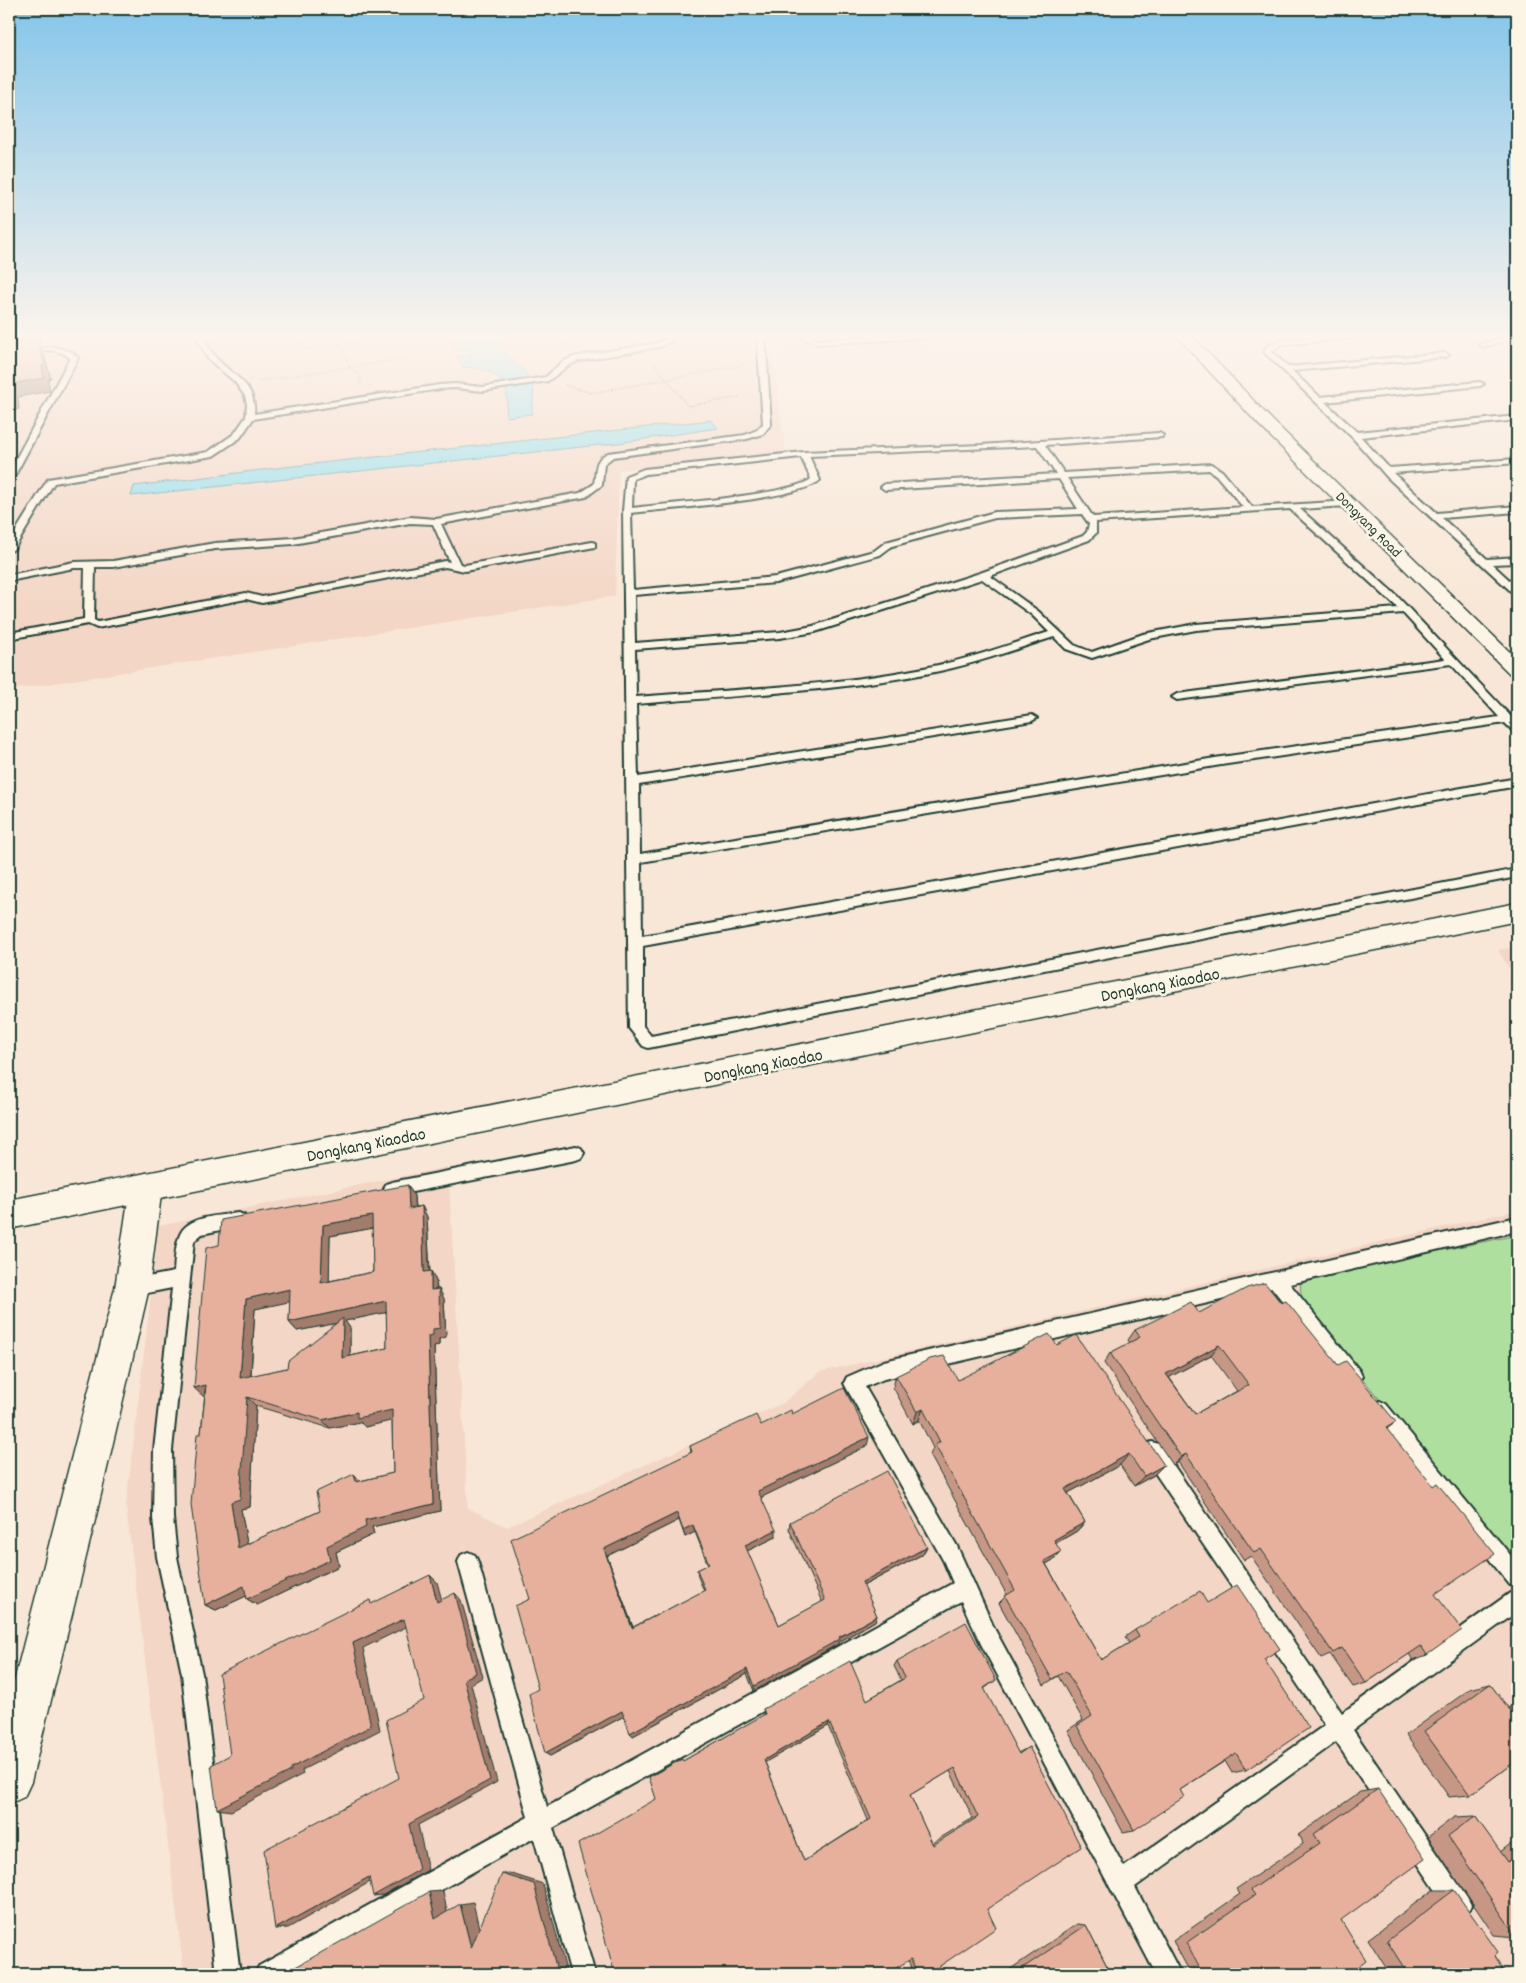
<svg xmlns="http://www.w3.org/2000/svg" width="1526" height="1983" font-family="Dekko,sans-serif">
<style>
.built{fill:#f3d6c5}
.green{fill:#afdf9e;stroke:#678e69}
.water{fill:#8fdeed;stroke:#629ea3}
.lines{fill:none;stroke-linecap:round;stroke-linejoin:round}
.lane-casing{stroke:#1f3d34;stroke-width:4}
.street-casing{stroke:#1f3d34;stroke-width:3}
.secondary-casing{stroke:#1f3d34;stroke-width:3}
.path{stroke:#1f3d34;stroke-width:2;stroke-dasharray:0.5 2;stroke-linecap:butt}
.lane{fill:#fcf5e5;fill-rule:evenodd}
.street{fill:#fcf5e5;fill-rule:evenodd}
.secondary{fill:#fcf5e5;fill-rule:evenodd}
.wall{fill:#c79786;stroke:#1f3d34;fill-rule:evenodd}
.shaded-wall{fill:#a27b6d;stroke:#1f3d34}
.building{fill:#e7b09c;stroke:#1f3d34;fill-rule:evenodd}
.labels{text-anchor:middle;stroke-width:5;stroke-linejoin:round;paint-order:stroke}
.far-street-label{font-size:15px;fill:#1f3d34;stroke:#fcf5e5}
.street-label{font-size:18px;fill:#1f3d34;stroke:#fcf5e5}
</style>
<rect width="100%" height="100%" fill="#f8e7d6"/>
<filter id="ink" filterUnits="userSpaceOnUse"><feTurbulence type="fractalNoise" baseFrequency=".02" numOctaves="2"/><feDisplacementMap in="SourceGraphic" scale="10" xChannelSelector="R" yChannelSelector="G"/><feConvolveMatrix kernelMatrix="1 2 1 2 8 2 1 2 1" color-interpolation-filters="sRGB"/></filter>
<g filter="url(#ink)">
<!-- built -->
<g class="built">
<path d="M63 333H769L786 452 619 470 615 596 9 690V351L43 348 50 334Z"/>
<path d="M784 333H1143L1144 335 789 354Z"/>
<path d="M1517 947V981L1498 950Z"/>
<path d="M448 1167 468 1508 507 1527 783 1403 820 1372 1517 1210V1974H184L126 1506 159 1226Z"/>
</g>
<!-- green -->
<path class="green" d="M1517 1235V1567L1309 1313 1301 1296 1300 1279Z"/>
<!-- water -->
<g class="water">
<path d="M447 333H501C501 363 523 361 532 384 536 393 531 404 532 414L506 417C506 409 508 397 506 389 501 371 477 368 462 367L457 357 472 355 468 348 456 350Z"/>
<path d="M711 420 718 428 618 443 131 496 134 486 285 467Z"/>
</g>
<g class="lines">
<!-- lane casing -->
<g class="lane-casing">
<g id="lane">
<path d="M195 333H202C205 340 208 348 213 354 229 376 257 381 254 414L440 385 455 384 483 387 546 377 562 362 573 357 658 343 666 338V333H674V339L660 347 578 361 568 366 548 381 483 391 455 388 440 389 253 419 240 438 213 456 54 483 14 549 9 552V542L48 479 208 452 234 434 246 417 247 404 245 396 235 382 207 358Z"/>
<path d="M757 333H765L771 424 763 434 747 439 613 457 604 464 602 485 586 497 441 524 460 564 465 565 592 542 595 543V547L465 571 445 567 262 603 246 599 97 628 88 624 9 639V633L84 619 85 568H74L9 581V575L74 562 113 561 215 543 293 538 410 517 436 519 580 493 594 484C597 470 593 460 608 453L745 435 757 430 763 424ZM410 523 433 524 450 562 445 561 262 597 246 593 98 622 94 620 95 567H113L215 549 293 544Z"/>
<path d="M792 333H801L818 340 935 333H978L975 335 817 344Z"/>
<path d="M1361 333H1388L1385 335 1280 345 1272 352 1288 367 1445 353 1449 355 1445 357 1292 371 1320 397 1480 382 1484 384 1480 386 1325 402 1357 432 1517 416V420L1361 437 1389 468 1517 459V463L1393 473 1437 513 1517 506V512L1442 518 1487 559 1517 557V563L1492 564 1517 587V595L1514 594 1387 477 1352 437 1264 352 1267 346 1278 341Z"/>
<path d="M1517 333V337L1483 347 1479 345Z"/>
<path d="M54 347 72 352 78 358 13 479 9 481V472L70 358C56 344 26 353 9 355V351Z"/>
<path d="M1159 433 1163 435 1162 437 1045 445 1064 473 1211 464 1222 471 1252 507 1350 501 1351 503 1347 506 1300 509 1397 596 1517 723V732L1513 731 1505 723 1221 765 641 862 642 936 1517 778V786L643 946V1026L651 1036 1517 869V877L648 1048 643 1046 629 1028 623 511 626 476 644 469 804 452 981 445ZM1037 446 1056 474 885 484 881 487 885 490 1059 479 1078 509 995 512 886 542 874 551 776 577 633 590 631 513C664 509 803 499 820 480L809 456ZM801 457 811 479C792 495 664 504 632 508L633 479 646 474ZM1209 470 1216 475 1243 507 1093 517 1067 478ZM1290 509 1398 608 1196 624 1143 634 1092 652 1074 645 1038 611 990 576 1089 540 1096 533V522ZM1082 514 1089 524 1087 532 1083 536 980 573 813 626 780 632 635 643 634 595 776 583 880 555 892 546 995 518ZM982 579 1032 615 1049 632C1014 643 979 656 943 664 843 686 738 689 636 697L635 649 780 638 815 632ZM1403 613 1445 659 1177 694 1172 697 1177 700 1451 664 1499 717 1221 757 640 854 639 785 1032 721 1037 718 1032 715 638 777 636 704C734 695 834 692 930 673 972 665 1013 650 1054 637L1066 649 1092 658 1149 639 1196 630Z"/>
<path d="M576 1146 581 1148 584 1153 581 1158 576 1160 392 1196 386 1194 384 1189 386 1184 392 1182Z"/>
<path d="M238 1213 244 1215 246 1220 244 1225 202 1234 194 1241 172 1450 173 1518 177 1557 202 1674 240 1974H216L182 1674 157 1557 153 1518 154 1450 172 1288 132 1296 126 1294 124 1288 126 1282 132 1280 174 1272C175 1261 175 1247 179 1237 186 1215 220 1216 238 1213Z"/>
<path d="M1517 1217V1231L1290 1284 1359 1370 1362 1376 1359 1382 1353 1385 1347 1382 1272 1288 884 1379 865 1387 957 1546 995 1630 1124 1867 1325 1725 1145 1458 1143 1451 1145 1444 1152 1442 1159 1444 1342 1713 1510 1593 1517 1590V1612L1353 1730 1467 1897 1471 1905 1467 1913 1459 1917 1451 1913 1336 1742 1135 1887 1181 1974H1156L981 1644 961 1601 553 1828 595 1974H571L534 1838 290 1974H255L259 1966 528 1817 458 1562 461 1555 468 1552 475 1555 478 1562 547 1807 953 1583 943 1560 847 1389 844 1383 847 1377 884 1361Z"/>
<path d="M1380 1401 1386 1404 1517 1563V1588L1510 1585 1374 1416 1371 1410 1374 1404Z"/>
</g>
</g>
<!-- street casing -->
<g class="street-casing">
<path id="street" d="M146 1173 157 1177 162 1187 149 1288 95 1520 31 1782 24 1797 9 1804V1701L115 1288 130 1187 135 1177Z"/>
</g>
<!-- secondary casing -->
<g class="secondary-casing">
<g id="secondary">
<path d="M1174 333H1189L1271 419 1517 659V676L1510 674 1259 425Z"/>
<path d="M1517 903V921L9 1229V1200Z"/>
</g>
</g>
<!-- path -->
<g class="path">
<path d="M296 333 301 350 370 340"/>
<path d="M557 333 567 347"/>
<path d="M519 338 549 333"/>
<path d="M341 344 350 368 358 373 362 384"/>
<path d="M653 362 688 406 741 397"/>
<path d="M259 381 404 359"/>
<path d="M565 385 591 393 745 365"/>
</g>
<!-- lane -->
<use href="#lane" class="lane"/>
<!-- street -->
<use href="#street" class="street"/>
<!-- secondary -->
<use href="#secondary" class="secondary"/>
</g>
<!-- wall -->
<g class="wall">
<path d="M408 1185 414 1196 415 1207 422 1206 427 1217 430 1271H431L436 1281 437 1289H439L444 1299 446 1337 439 1339V1345L434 1346 440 1511 372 1527 374 1534 336 1552 339 1566 257 1605 247 1599 246 1596 216 1610 205 1605 201 1434 219 1245ZM373 1228V1272L329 1281 330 1236ZM290 1301 289 1322 297 1331 336 1323 287 1368 251 1376 255 1309ZM387 1312V1348L350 1356V1328L345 1321ZM256 1406 330 1428 360 1422 365 1427 392 1420 393 1473 360 1481 320 1511 247 1544 241 1509 250 1507Z"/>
<path d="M1281 1303 1338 1365 1396 1422 1387 1429 1435 1594 1427 1655 1413 1660 1409 1654 1366 1683 1353 1687 1330 1654 1321 1658 1251 1556 1244 1560 1178 1462 1173 1465 1104 1363 1110 1353 1130 1343 1128 1340 1135 1330 1199 1313ZM1211 1355 1237 1391 1195 1414 1169 1377Z"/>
<path d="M1057 1345 1164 1465 1154 1475 1134 1486 1120 1465 1068 1493 1085 1522 1077 1531 1056 1543 1053 1560 1046 1564 1101 1660 1129 1643 1125 1637 1135 1630 1207 1603 1264 1659 1246 1770 1232 1773 1225 1761 1180 1790 1134 1830 1123 1832 1068 1730 1083 1720 1058 1676 1044 1685 999 1603 1007 1595 930 1455 933 1448 919 1420 913 1424 893 1387 896 1376 958 1380Z"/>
<path d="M792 1414 867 1446 761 1497 776 1537 747 1551 779 1625 822 1602 789 1529 790 1522 923 1554 863 1586 877 1616 875 1621 839 1642 838 1644 754 1691 747 1674 633 1736 624 1716 550 1756 545 1753 530 1599 691 1452 690 1446 761 1425ZM679 1520 685 1537 695 1532 708 1565 697 1570 698 1577 704 1591 633 1627 607 1556Z"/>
<path d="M897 1661 996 1680 984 1689 1018 1753 1029 1747 987 1909 928 1974H914L908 1960 656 1799 683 1761 764 1715 763 1709 867 1700 901 1680 894 1666ZM828 1726 868 1820 804 1861 765 1762ZM950 1771 973 1818 932 1843 910 1795Z"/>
<path d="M1490 1684 1508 1708 1517 1702V1760L1470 1795 1449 1797 1406 1735 1470 1689Z"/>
<path d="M1378 1789 1341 1920 1349 1974H1191L1173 1941 1240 1894 1236 1889 1303 1844 1298 1835 1360 1792Z"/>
<path d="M1475 1816 1500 1852 1517 1839V1940L1515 1937 1494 1935 1428 1837 1454 1817Z"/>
<path d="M1433 1890H1454L1494 1956 1506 1974H1390L1368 1939Z"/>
<path d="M1077 1924 1086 1925 1111 1974H1003Z"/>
</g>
<!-- shaded-wall -->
<g class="shaded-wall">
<path d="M38 333 41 346H40L43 352 51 378 48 379 50 391 18 397 19 409 9 411V336Z"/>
<path d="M408 1185 414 1196 415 1220 409 1209Z"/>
<path d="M422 1206 427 1217 430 1283 424 1272Z"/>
<path d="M372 1216 379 1227 330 1236 329 1293 321 1283 323 1225Z"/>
<path d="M431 1271 436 1281 437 1300 431 1290Z"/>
<path d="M290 1289 298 1300 255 1309 250 1387 240 1378 246 1299Z"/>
<path d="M439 1289 444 1299 446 1337 439 1339V1345L434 1346 440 1511 372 1527 374 1534 336 1552 339 1566 257 1605 247 1599 365 1520 433 1504 428 1336 433 1329Z"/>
<path d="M386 1301 393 1311 345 1321 350 1328V1367L342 1358 343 1322 297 1331 289 1322Z"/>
<path d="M1219 1345 1211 1355 1159 1383 1166 1374Z"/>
<path d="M206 1385 204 1397 194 1388Z"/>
<path d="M247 1397 256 1406 250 1507 241 1509 249 1555 238 1548 231 1502Z"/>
<path d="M923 1409 919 1420 913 1424 917 1412Z"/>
<path d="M392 1410 399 1419 365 1427 360 1422 330 1428 322 1420 357 1412Z"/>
<path d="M869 1437 867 1446 758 1499V1491Z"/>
<path d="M1129 1454 1120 1465 1057 1499 1065 1489Z"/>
<path d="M1186 1454 1178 1462 1173 1465 1181 1457Z"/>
<path d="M1164 1465 1154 1475 1134 1486 1144 1476Z"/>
<path d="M354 1474 362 1482H356Z"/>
<path d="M677 1513 679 1520 607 1556 635 1633 632 1628 604 1549Z"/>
<path d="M1085 1522 1077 1531 1046 1549 1054 1540Z"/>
<path d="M693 1525 695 1532 685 1537 683 1530Z"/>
<path d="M776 1530V1537L745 1552V1545Z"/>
<path d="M927 1547 923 1554 859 1588 862 1582Z"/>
<path d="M1061 1552 1053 1560 1037 1569 1044 1561Z"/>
<path d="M430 1575 437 1582 444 1608 437 1602Z"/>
<path d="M244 1586 255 1592 216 1610 205 1605Z"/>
<path d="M455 1593 461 1600 483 1677 471 1684 497 1782 418 1825 428 1870 383 1895 373 1896 409 1824Z"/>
<path d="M877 1616 875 1621 839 1642 838 1644 754 1691V1686Z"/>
<path d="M404 1619 412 1624 363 1648 380 1730 302 1770 303 1774 231 1811 217 1809 291 1768 353 1643Z"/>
<path d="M747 1669V1674L633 1736 630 1733Z"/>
<path d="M622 1711 626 1715 550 1756 545 1753Z"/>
<path d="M829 1722 828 1726 764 1763V1760Z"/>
<path d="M502 1874H512L543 1884 567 1974H558Z"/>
<path d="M369 1877H379L288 1928 275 1929Z"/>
<path d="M443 1891 448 1917 435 1919 429 1892Z"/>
<path d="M473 1902 483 1945 471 1948 460 1904Z"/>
</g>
<!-- building -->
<g class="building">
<path d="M9 333H35L36 334 9 336Z"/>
<path d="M37 340 45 365 42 366 44 378 11 384 12 396H9V343Z"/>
<path d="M408 1185 409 1209 422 1206 424 1272 431 1271V1290L439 1289 440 1328 433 1329V1335L428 1336 433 1504 365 1520 366 1527 327 1546 330 1560 247 1599 244 1586 205 1605 191 1505 197 1434H201L206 1385 194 1388 206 1248 219 1245 221 1220ZM372 1216 373 1272 321 1283 323 1225ZM290 1289 289 1322 386 1301 387 1348 342 1358 343 1318 288 1361 287 1368 240 1378 246 1299ZM247 1397 322 1420 357 1412V1418L392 1410 393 1473 356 1482 354 1474 316 1492 320 1511 238 1548 231 1502 240 1499Z"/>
<path d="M1265 1283 1281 1303 1286 1301 1338 1365 1346 1361 1396 1422 1386 1428 1433 1486 1437 1483 1495 1554 1435 1594 1462 1630 1427 1655 1421 1646 1366 1683 1342 1648 1333 1653 1261 1549 1254 1553 1186 1454 1181 1457 1110 1353 1140 1337 1135 1330 1191 1302 1199 1313 1247 1288ZM1219 1345 1249 1385 1195 1414 1166 1374Z"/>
<path d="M1049 1334 1057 1345 1076 1335 1164 1465 1144 1476 1129 1454 1065 1489 1085 1522 1054 1540 1061 1552 1044 1561 1101 1660 1139 1637 1135 1630 1200 1591 1207 1603 1237 1585 1280 1649 1264 1659 1309 1728 1246 1770 1236 1753 1180 1790 1184 1797 1134 1830 1077 1726 1092 1716 1066 1671 1052 1679 1005 1596 1015 1590 935 1445 940 1442 923 1409 917 1412 896 1376 930 1359 944 1356 958 1380Z"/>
<path d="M844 1388 869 1437 758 1491 776 1530 745 1545 779 1625 825 1600 790 1522 887 1471 927 1547 862 1582 877 1616 839 1637 840 1639 754 1686 747 1669 630 1733 622 1711 545 1753 529 1694 538 1689 515 1606 530 1599 511 1539 692 1452 690 1446 756 1415 761 1425 791 1410 792 1414ZM677 1513 683 1530 693 1525 709 1564 697 1570 705 1590 632 1628 604 1549Z"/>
<path d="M430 1575 437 1602 455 1593 476 1673 464 1679 490 1780 409 1824 419 1870 373 1896 369 1877 275 1929 264 1850 399 1778 386 1720 424 1700 404 1619 353 1643 371 1726 291 1768V1771L217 1809 211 1765 230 1755 219 1674 370 1600 371 1604Z"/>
<path d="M966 1622 996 1680 984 1688 1019 1754 1029 1747 1081 1847 987 1909 996 1928 928 1974H917L911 1959 886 1974H615L578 1844 656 1799 649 1777 682 1759 683 1761 765 1714 763 1709 850 1661 867 1700 905 1678 897 1661ZM829 1722 871 1819 804 1861 764 1760ZM955 1768 978 1817 933 1845 910 1795Z"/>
<path d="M1490 1684 1513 1714 1517 1712V1760L1470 1795 1424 1731Z"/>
<path d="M1378 1789 1425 1859 1341 1920 1366 1961 1349 1974H1203L1186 1943 1255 1895 1251 1890 1320 1843 1314 1834Z"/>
<path d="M1475 1816 1508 1862 1517 1855V1937L1448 1836Z"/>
<path d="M502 1874 534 1884 558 1974H283L429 1892 435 1919 460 1904 471 1948Z"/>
<path d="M1454 1890 1498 1952 1494 1956 1506 1974H1408L1387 1941Z"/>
<path d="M1086 1925 1111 1974H1014Z"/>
</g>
</g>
<!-- sky -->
<linearGradient id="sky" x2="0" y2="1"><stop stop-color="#84c5ea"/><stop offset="0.55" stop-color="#fcf4ed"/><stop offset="1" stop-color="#fcf4ed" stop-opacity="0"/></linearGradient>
<rect width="1526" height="611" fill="url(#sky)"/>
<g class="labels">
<!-- far-street labels -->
<g class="far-street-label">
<text transform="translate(1369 524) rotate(45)" y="5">Dongyang Road</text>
</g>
<!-- street labels -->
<g class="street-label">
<text transform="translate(1160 984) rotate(-11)" y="6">Dongkang Xiaodao</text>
<text transform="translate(763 1065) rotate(-11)" y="6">Dongkang Xiaodao</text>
<text transform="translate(366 1144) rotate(-11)" y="6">Dongkang Xiaodao</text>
</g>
</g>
<!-- margin -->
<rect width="1526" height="1983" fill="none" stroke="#fcf5e5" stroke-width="30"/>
<rect x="15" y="15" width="1496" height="1953" fill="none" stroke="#1f3d34" stroke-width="2" filter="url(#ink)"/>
</svg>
